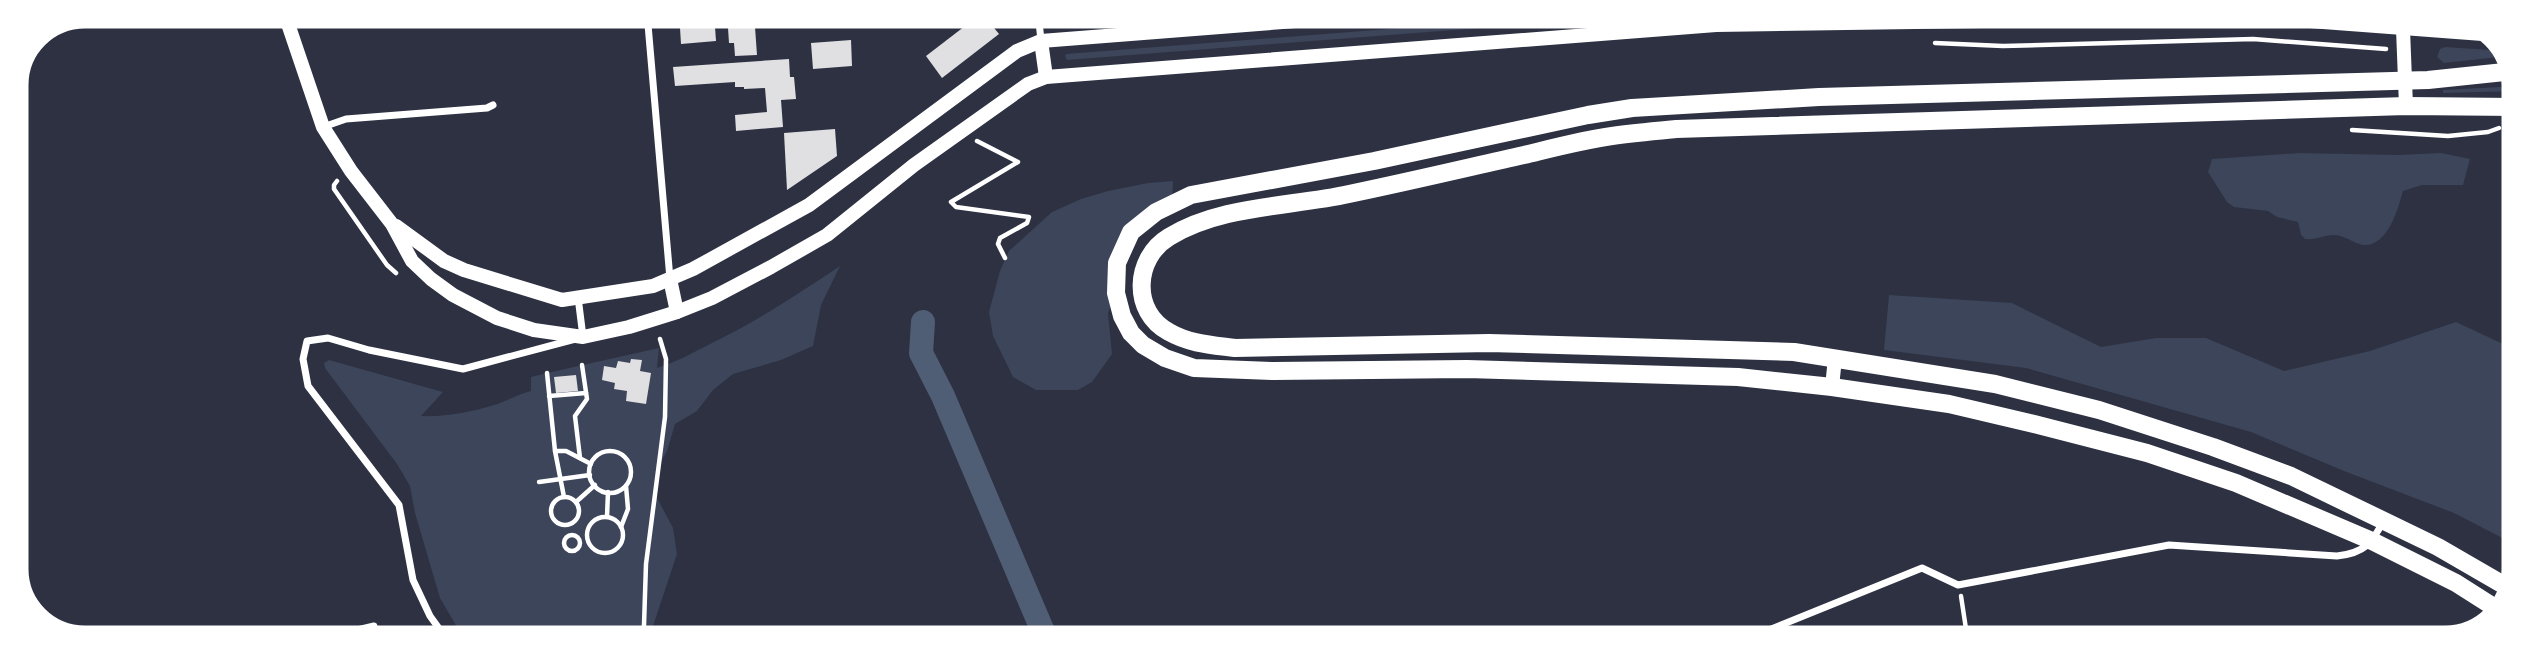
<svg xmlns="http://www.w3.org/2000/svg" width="2530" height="655" font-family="'Source Sans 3',sans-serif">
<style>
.green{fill:#3c4559}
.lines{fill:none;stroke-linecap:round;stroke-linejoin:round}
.canal{stroke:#4f5d75;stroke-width:24}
.building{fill:#e0e0e3}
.path{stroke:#fff;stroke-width:4.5}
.minor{stroke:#fff;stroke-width:7}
.secondary{stroke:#fff;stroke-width:14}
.primary{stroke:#fff;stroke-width:18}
.rim{fill:none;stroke:#fff;stroke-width:9}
</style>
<rect width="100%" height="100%" fill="#2d3142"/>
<!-- green -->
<g class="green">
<path d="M1582 14H1661L1067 60 1065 56 1066 54Z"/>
<path d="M2445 47 2506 51 2508 56 2444 63 2437 57 2440 49Z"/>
<path d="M2518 86V91L2443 93V90Z"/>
<path d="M2510 129H2517V156L2506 153Z"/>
<path d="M2300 153 2398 155 2441 153 2470 159 2463 185H2422L2403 191C2398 209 2388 247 2363 245 2353 243 2343 234 2332 235 2322 236 2315 240 2305 239L2301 235 2298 222 2277 217 2268 211 2234 207 2227 202 2208 172 2212 159Z"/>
<path d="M1173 181 1172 203 1131 232 1116 293 1108 313 1112 354 1092 382 1078 390H1036L1013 377 993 336 989 312 1000 271 1009 251 1052 212 1081 199 1108 191 1148 183Z"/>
<path d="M840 266 821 305 813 346 781 360 733 374 713 390 697 411 675 424 667 451 657 469 654 492 673 528 677 554 648 641H465L440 598 415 513 410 486 397 464 325 368 324 363 329 360 443 392 421 416C446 417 471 412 494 405 507 401 518 394 531 391V377L547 373 659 348 657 368C677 362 694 352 712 343 757 321 798 294 840 266Z"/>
<path d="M1889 295 2012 303 2101 347 2156 338H2206L2284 371 2370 351 2456 322 2516 350V545L2454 513 2344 471 2251 432 2026 368 1884 350Z"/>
</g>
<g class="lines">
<!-- canal -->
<path class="canal" d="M923 322 921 353 943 396 1047 641"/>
</g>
<!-- building -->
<g class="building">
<path d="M679 13H714L716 41 681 44Z"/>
<path d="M727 13H754L757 55 735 56 734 43H729Z"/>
<path d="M982 13 999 34 942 78 926 56Z"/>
<path d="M1008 13 1016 15 1007 27 1000 17Z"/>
<path d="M851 40 852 66 813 69 811 43Z"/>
<path d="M789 59 790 77H794L796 99 781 100 783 127 736 131 735 115 767 112 765 88 744 89V87H735V82L675 86 673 67Z"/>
<path d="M835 129 837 156 787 190 784 133Z"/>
<path d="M631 359 642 360 640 371 651 373 646 404 626 401 627 391 614 389 615 383 602 380 604 366 616 368 618 361 630 363Z"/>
<path d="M576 375 578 391 556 393 554 377Z"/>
</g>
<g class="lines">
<!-- path -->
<g class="path">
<path d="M1935 43 2003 46 2253 39 2386 49"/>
<path d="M2352 130 2448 136 2488 132 2499 128"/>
<path d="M977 141 1018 162 951 202 956 207 1029 217 1027 223 1000 238 998 244 1005 258"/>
<path d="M337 181 334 185V189L387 265 396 273"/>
<path d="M547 373 555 451 564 497"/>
<path d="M549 396 586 393"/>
<path d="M555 451H566L591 464"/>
<circle cx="610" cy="472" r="21"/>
<path d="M580 458 575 416 587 399 582 365"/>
<path d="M539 482 590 475"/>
<circle cx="565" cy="511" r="14"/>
<path d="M576 502 595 485"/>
<path d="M607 517 608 492"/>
<circle cx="605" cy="535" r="18"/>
<path d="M621 527 628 509 626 486"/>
<circle cx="572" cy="543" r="8"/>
<path d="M1961 596 1968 642"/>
<path d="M641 641 644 625 646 564 665 417 666 359 660 339"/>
</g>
<!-- minor -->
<g class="minor">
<path d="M647 13 670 279"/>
<path d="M1038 13 1041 40"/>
<path d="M323 127 346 119 487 108 493 105"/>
<path d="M311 641 374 626 355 641"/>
<path d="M448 641 430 616 413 580 399 505 308 386 303 359 307 341 328 338 369 350 463 369 583 337 578 297"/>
<path d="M1739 642 1922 568 1958 585 2169 545 2337 556C2365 553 2372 543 2384 520"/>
</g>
<!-- secondary -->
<g class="secondary">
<path d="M284 12 323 127 351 171 392 224 412 261 431 279 453 295 497 318 534 330 583 337 629 327 677 312 712 298 771 267 827 235 914 165 1028 84 1046 77 1716 25 2256 17 2496 35"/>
<path d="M2403 29 2406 106"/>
<path d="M1041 41 1046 77"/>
<path d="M396 226 444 261 464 270 562 300 653 286 693 269 809 205 1017 51 1041 41 1386 14"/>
<path d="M670 279 677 312"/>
<path d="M1832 387 1835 358"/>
</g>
<!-- primary -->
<g class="primary">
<path d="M2514 591 2438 547 2291 476 2213 447 2099 410 1995 384 1794 352 1489 343 1235 348C1212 345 1190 344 1169 332 1131 312 1134 258 1169 237 1221 205 1290 207 1349 194 1407 182 1466 168 1524 155 1553 148 1583 140 1612 136 1633 133 1655 131 1676 129L2406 106 2517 107"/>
<path d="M2500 611 2456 583 2372 541 2236 483 2147 453 2034 424 1949 404 1832 387 1738 377 1467 369 1273 371 1194 368 1165 358 1143 345 1131 333 1122 316 1116 293 1117 263 1131 232 1156 212 1191 195 1374 161 1588 115 1632 108 1819 97 2428 80 2514 71"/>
</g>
</g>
<!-- crop -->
<path d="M0 0H2530V655H0ZM85 24H2445A61 61 0 0 1 2506 85V569A61 61 0 0 1 2445 630H85A61 61 0 0 1 24 569V85A61 61 0 0 1 85 24Z" fill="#fff" fill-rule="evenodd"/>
<path class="rim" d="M85 24H2445A61 61 0 0 1 2506 85V569A61 61 0 0 1 2445 630H85A61 61 0 0 1 24 569V85A61 61 0 0 1 85 24Z"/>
</svg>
